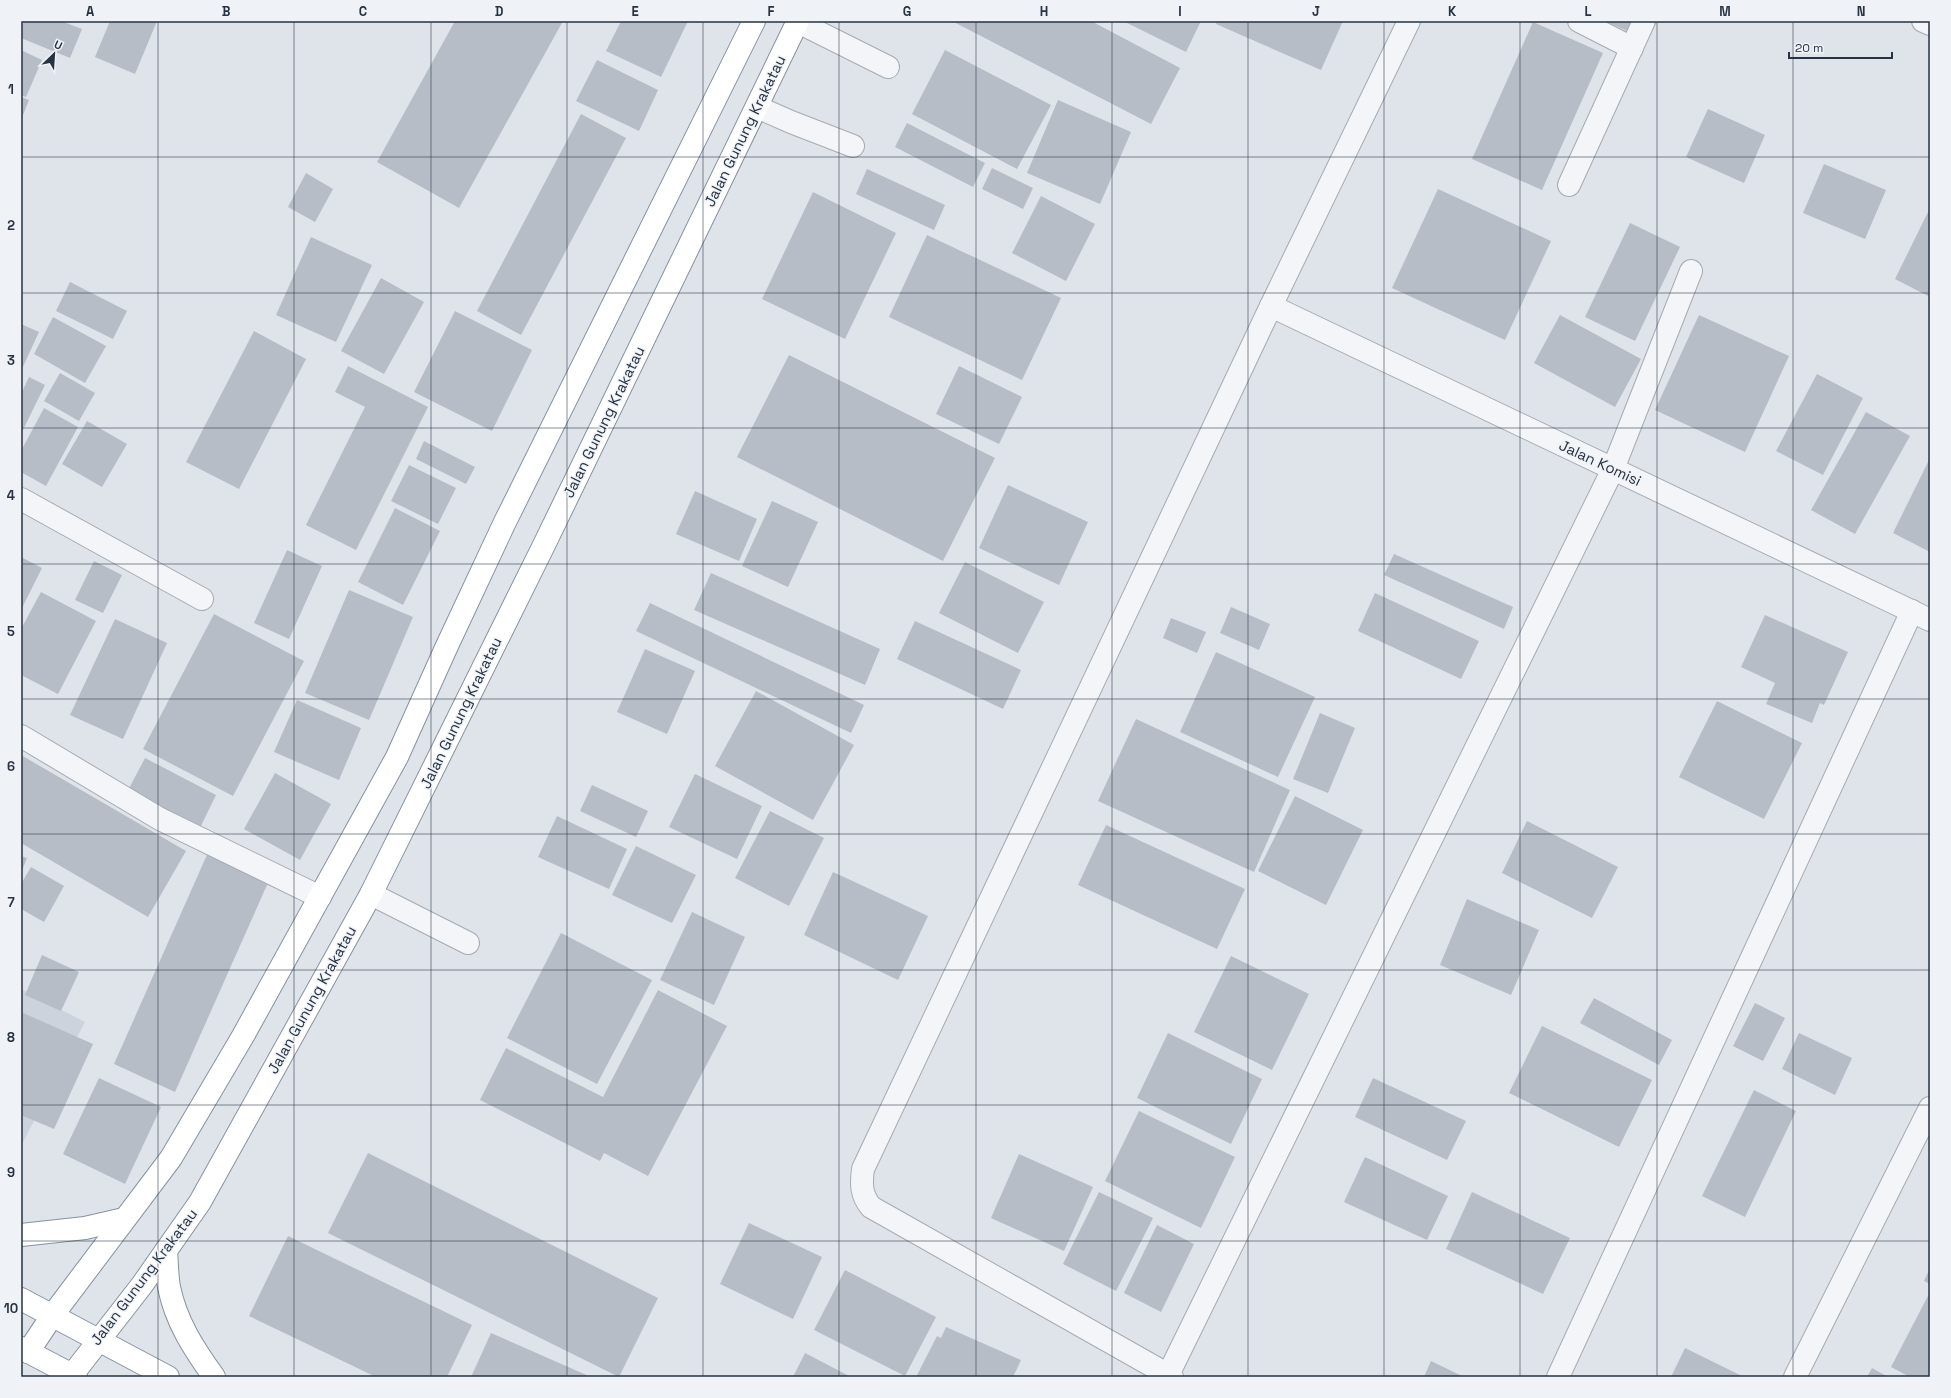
<svg xmlns="http://www.w3.org/2000/svg" width="1951" height="1398" font-family="'Space Grotesk',sans-serif">
<style>
.built{fill:#cdd3dc}
.building{fill:#b6bdc7}
.lines{fill:none;stroke-linecap:round;stroke-linejoin:round}
.minor-casing{stroke:#a4abb4;stroke-width:24}
.highway-casing{stroke:#8692a1;stroke-width:24}
.minor{stroke:#f3f5f8;stroke-width:22}
.highway{stroke:#fff;stroke-width:22}
.grid{fill:none;stroke:#273242;stroke-width:1;stroke-opacity:0.55}
.labels{text-anchor:middle;stroke-width:3;stroke-linejoin:round;paint-order:stroke}
.street-label{font-size:15px;fill:#273242;stroke:#eff3f7}
.neatline{fill:none;stroke:#273242;stroke-width:1.5}
.grid-label{font-size:13px;text-anchor:middle;font-weight:bold;fill:#273242}
</style>
<rect width="100%" height="100%" fill="#dfe4ea"/>
<!-- built -->
<path class="built" d="M21 989 85 1022 21 1146Z"/>
<!-- building -->
<g class="building">
<path d="M24 21H61L82 29 70 58 21 38V29Z"/>
<path d="M110 21H157L135 74 95 57Z"/>
<path d="M455 21H563L459 208 377 162Z"/>
<path d="M621 21H688L661 77 606 51Z"/>
<path d="M952 21H1091L1180 68 1151 124Z"/>
<path d="M1123 21H1201L1186 52Z"/>
<path d="M1217 21H1343L1321 70 1216 24Z"/>
<path d="M1605 21H1632L1627 31Z"/>
<path d="M1533 22 1603 53 1542 190 1472 159Z"/>
<path d="M21 50 42 60 26 97 21 95Z"/>
<path d="M945 50 1051 105 1017 169 912 114Z"/>
<path d="M597 60 658 90 639 131 576 101Z"/>
<path d="M21 97 29 100 21 120Z"/>
<path d="M1058 100 1131 132 1100 204 1027 173Z"/>
<path d="M1708 109 1765 135 1744 183 1686 157Z"/>
<path d="M581 114 626 138 521 335 477 311Z"/>
<path d="M907 123 985 163 973 187 895 147Z"/>
<path d="M1824 164 1886 190 1865 239 1803 213Z"/>
<path d="M992 168 1033 188 1023 209 982 189Z"/>
<path d="M867 169 945 205 934 230 856 194Z"/>
<path d="M306 173 333 189 315 222 288 207Z"/>
<path d="M1438 189 1551 241 1505 340 1392 288Z"/>
<path d="M813 192 896 233 845 339 762 299Z"/>
<path d="M1041 196 1095 224 1066 281 1012 253Z"/>
<path d="M1930 208V297L1895 279Z"/>
<path d="M1630 223 1680 247 1635 341 1585 317Z"/>
<path d="M927 235 1061 298 1022 380 889 317Z"/>
<path d="M311 237 372 265 336 342 276 315Z"/>
<path d="M381 278 424 302 384 374 341 351Z"/>
<path d="M70 282 127 311 113 339 56 311Z"/>
<path d="M455 311 532 350 492 431 414 392Z"/>
<path d="M1560 315 1641 359 1615 407 1534 363Z"/>
<path d="M1699 315 1789 356 1745 452 1655 410Z"/>
<path d="M53 317 106 346 85 383 34 354Z"/>
<path d="M21 324 39 332 21 371Z"/>
<path d="M254 331 306 359 239 489 186 462Z"/>
<path d="M789 355 995 458 943 561 737 457Z"/>
<path d="M348 366 428 407 356 550 306 525 365 407 335 392Z"/>
<path d="M959 366 1022 397 999 444 936 414Z"/>
<path d="M60 373 95 393 79 421 44 401Z"/>
<path d="M1817 374 1863 398 1823 475 1776 451Z"/>
<path d="M29 377 45 385 21 434V394Z"/>
<path d="M44 408 78 427 46 486 21 472V451Z"/>
<path d="M1866 412 1910 436 1855 534 1811 510Z"/>
<path d="M87 421 127 444 102 487 62 464Z"/>
<path d="M424 441 475 467 466 484 416 459Z"/>
<path d="M1930 458V552L1893 533Z"/>
<path d="M409 465 456 488 438 524 391 501Z"/>
<path d="M1008 485 1088 522 1059 585 979 548Z"/>
<path d="M695 491 757 519 739 561 676 534Z"/>
<path d="M772 501 818 522 788 587 742 566Z"/>
<path d="M395 508 440 531 403 605 358 582Z"/>
<path d="M287 550 322 566 289 639 254 623Z"/>
<path d="M1394 554 1513 607 1504 629 1384 575Z"/>
<path d="M21 557 42 568 21 610Z"/>
<path d="M94 561 122 575 103 613 75 600Z"/>
<path d="M965 562 1044 602 1018 653 939 613Z"/>
<path d="M711 573 880 649 865 685 694 610Z"/>
<path d="M349 590 413 617 369 720 305 693Z"/>
<path d="M41 592 96 621 58 694 21 675V629Z"/>
<path d="M1375 593 1479 641 1461 679 1358 631Z"/>
<path d="M650 603 864 705 851 733 636 631Z"/>
<path d="M1231 607 1270 624 1259 650 1220 633Z"/>
<path d="M214 614 304 661 233 796 143 749Z"/>
<path d="M1765 615 1848 652 1824 705 1820 703 1812 723 1766 704 1775 683 1741 667Z"/>
<path d="M1171 618 1206 632 1197 653 1163 638Z"/>
<path d="M115 619 167 643 123 739 70 715Z"/>
<path d="M915 621 1021 670 1003 709 897 659Z"/>
<path d="M645 649 695 671 667 734 617 712Z"/>
<path d="M1216 652 1315 697 1278 777 1180 732Z"/>
<path d="M756 691 854 745 813 820 715 766Z"/>
<path d="M297 700 361 728 339 780 274 752Z"/>
<path d="M1717 701 1802 743 1764 819 1679 777Z"/>
<path d="M1320 713 1355 728 1328 793 1293 779Z"/>
<path d="M1136 719 1290 790 1254 872 1098 801Z"/>
<path d="M21 755 186 851 148 917 21 843Z"/>
<path d="M145 758 216 795 197 834 125 796Z"/>
<path d="M275 773 331 804 300 860 244 829Z"/>
<path d="M695 774 762 806 737 859 669 827Z"/>
<path d="M592 785 648 811 636 837 580 811Z"/>
<path d="M1295 796 1363 830 1326 905 1258 871Z"/>
<path d="M770 811 824 838 789 906 735 878Z"/>
<path d="M557 816 627 849 609 889 538 857Z"/>
<path d="M1527 821 1618 867 1592 918 1502 873Z"/>
<path d="M1106 825 1245 889 1217 949 1078 885Z"/>
<path d="M636 846 696 875 672 923 612 895Z"/>
<path d="M210 848 271 876 175 1092 114 1064Z"/>
<path d="M21 856 27 858 21 873Z"/>
<path d="M31 867 64 886 44 922 21 909V884Z"/>
<path d="M833 872 928 916 898 980 804 935Z"/>
<path d="M1467 899 1539 930 1511 995 1440 965Z"/>
<path d="M692 912 745 937 714 1005 660 980Z"/>
<path d="M561 933 652 980 597 1084 507 1038Z"/>
<path d="M42 955 79 972 61 1011 25 995Z"/>
<path d="M1231 956 1309 994 1272 1070 1194 1032Z"/>
<path d="M658 990 727 1026 648 1176 604 1153 600 1161 480 1100 506 1048 603 1097Z"/>
<path d="M1594 998 1672 1040 1659 1065 1580 1023Z"/>
<path d="M1755 1003 1785 1018 1763 1061 1733 1046Z"/>
<path d="M21 1012 93 1044 54 1129 21 1115Z"/>
<path d="M1542 1026 1652 1080 1619 1147 1509 1093Z"/>
<path d="M1168 1033 1262 1079 1231 1144 1137 1098Z"/>
<path d="M1799 1033 1852 1058 1835 1095 1782 1069Z"/>
<path d="M99 1078 161 1107 125 1184 63 1154Z"/>
<path d="M1373 1078 1466 1121 1447 1160 1355 1117Z"/>
<path d="M1754 1090 1796 1111 1745 1217 1702 1196Z"/>
<path d="M1139 1111 1235 1157 1201 1228 1105 1181Z"/>
<path d="M368 1153 658 1298 619 1377 328 1233Z"/>
<path d="M1019 1154 1093 1187 1064 1251 991 1218Z"/>
<path d="M1365 1157 1448 1196 1427 1240 1344 1202Z"/>
<path d="M1099 1192 1153 1218 1116 1291 1063 1264Z"/>
<path d="M1472 1192 1570 1238 1543 1294 1446 1249Z"/>
<path d="M749 1223 822 1257 793 1319 720 1284Z"/>
<path d="M1157 1225 1194 1244 1161 1312 1124 1293Z"/>
<path d="M288 1236 472 1325 447 1377H376L249 1316Z"/>
<path d="M1930 1268V1284L1924 1281Z"/>
<path d="M845 1270 936 1317 905 1376 814 1330Z"/>
<path d="M1930 1292V1377H1910L1891 1367Z"/>
<path d="M946 1327 1021 1360 1013 1377H916L937 1336 941 1338Z"/>
<path d="M491 1333 591 1377H471Z"/>
<path d="M1685 1348 1744 1377H1671Z"/>
<path d="M805 1353 851 1377H793Z"/>
<path d="M1431 1361 1464 1377H1424Z"/>
<path d="M1872 1368 1888 1377H1867Z"/>
</g>
<g class="lines">
<!-- minor casing -->
<g class="minor-casing">
<g id="minor">
<path d="M1579 21 1632 48"/>
<path d="M1923 21 1930 24"/>
<path d="M798 22 888 67"/>
<path d="M757 107 791 122 853 146"/>
<path d="M1569 185 1644 21"/>
<path d="M1271 306 1930 620"/>
<path d="M21 499 202 599"/>
<path d="M21 736 160 819 320 897"/>
<path d="M371 894 468 943"/>
<path d="M1168 1375 1613 469 1691 271"/>
<path d="M1172 1377 871 1207C861 1195 861 1184 863 1169L1271 306 1409 21"/>
<path d="M1558 1377 1912 611"/>
<path d="M1795 1377 1930 1108"/>
</g>
</g>
<!-- highway casing -->
<g class="highway-casing">
<g id="highway">
<path d="M21 1235 85 1228 124 1219"/>
<path d="M166 1251C167 1263 167 1276 169 1287 176 1322 194 1349 214 1377"/>
<path d="M21 1299 168 1377"/>
<path d="M21 1348 76 1377"/>
<path d="M28 1352 52 1316 171 1158 243 1036 397 757 446 648 504 524 754 21"/>
<path d="M72 1375 142 1285 200 1202 371 894 544 545 798 21"/>
</g>
</g>
<!-- minor -->
<use href="#minor" class="minor"/>
<!-- highway -->
<use href="#highway" class="highway"/>
</g>
<!-- grid -->
<path class="grid" d="M158 21V1377M294 21V1377M431 21V1377M567 21V1377M703 21V1377M839 21V1377M976 21V1377M1112 21V1377M1248 21V1377M1384 21V1377M1520 21V1377M1657 21V1377M1793 21V1377M21 157H1930M21 293H1930M21 428H1930M21 564H1930M21 699H1930M21 834H1930M21 970H1930M21 1105H1930M21 1241H1930"/>
<g class="labels">
<!-- street labels -->
<g class="street-label">
<text transform="translate(745 131) rotate(-64)" y="5">Jalan Gunung Krakatau</text>
<text transform="translate(604 422) rotate(-64)" y="5">Jalan Gunung Krakatau</text>
<text transform="translate(1600 463) rotate(25)" y="5">Jalan Komisi</text>
<text transform="translate(461 713) rotate(-64)" y="5">Jalan Gunung Krakatau</text>
<text transform="translate(312 1000) rotate(-61)" y="5">Jalan Gunung Krakatau</text>
<text transform="translate(144 1277) rotate(-53)" y="5">Jalan Gunung Krakatau</text>
</g>
</g>
<!-- border -->
<rect width="1951" height="1398" fill="none" stroke="#eff3f7" stroke-width="44"/>
<!-- north arrow -->
<g transform="translate(54 54) rotate(25)" stroke="#eff3f7" stroke-width="3" paint-order="stroke">
<path d="M0-3L7 15L0 10L-7 15Z" fill="#273242"/>
<text y="-6" font-size="11" font-weight="bold" text-anchor="middle" fill="#273242">U</text>
</g>
<!-- scale -->
<path d="M1789 52v6h103v-6" fill="none" stroke="#273242" stroke-width="2"/>
<text x="1795" y="52" font-size="12" fill="#273242" stroke="#eff3f7" stroke-width="3" paint-order="stroke">20 m</text>
<rect x="22" y="22" width="1907" height="1354" class="neatline"/>
<g class="grid-label">
<text x="90" y="16">A</text>
<text x="226" y="16">B</text>
<text x="363" y="16">C</text>
<text x="499" y="16">D</text>
<text x="635" y="16">E</text>
<text x="771" y="16">F</text>
<text x="907" y="16">G</text>
<text x="1044" y="16">H</text>
<text x="1180" y="16">I</text>
<text x="1316" y="16">J</text>
<text x="1452" y="16">K</text>
<text x="1588" y="16">L</text>
<text x="1725" y="16">M</text>
<text x="1861" y="16">N</text>
<text x="11" y="94">1</text>
<text x="11" y="230">2</text>
<text x="11" y="365">3</text>
<text x="11" y="500">4</text>
<text x="11" y="636">5</text>
<text x="11" y="771">6</text>
<text x="11" y="907">7</text>
<text x="11" y="1042">8</text>
<text x="11" y="1177">9</text>
<text x="11" y="1313">10</text>
</g>
</svg>
